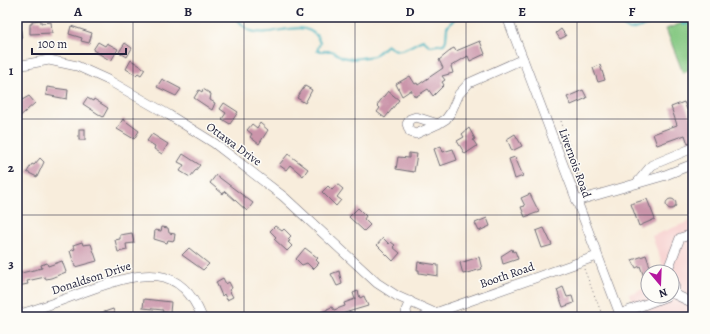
<svg xmlns="http://www.w3.org/2000/svg" width="710" height="334" font-family="Alegreya,serif">
<style>
.built{fill:#f7d0cf}
.green{fill:#83c780;stroke:#52745e}
.lines{fill:none;stroke-linecap:round;stroke-linejoin:round}
.stream{stroke:#45b4c0;stroke-width:2}
.building{fill:#cb95aa}
.minor-casing{stroke:#6d6973;stroke-width:10}
.path{stroke:#6d6973;stroke-width:1;stroke-dasharray:1 3;stroke-linecap:butt}
.minor{stroke:#fff;stroke-width:9}
.grid{fill:none;stroke:#22223b;stroke-width:1;stroke-opacity:0.55}
.labels{text-anchor:middle;stroke-width:3;stroke-linejoin:round;paint-order:stroke}
.street-label{font-size:12px;fill:#22223b;stroke:#fdfcf7}
.neatline{fill:none;stroke:#22223b;stroke-width:1.5}
.grid-label{font-size:13px;text-anchor:middle;font-weight:bold;fill:#22223b}
</style>
<rect width="100%" height="100%" fill="#fdfcf7"/>
<filter id="ink" filterUnits="userSpaceOnUse"><feTurbulence type="fractalNoise" baseFrequency=".025" numOctaves="2"/><feDisplacementMap in="SourceGraphic" scale="8" xChannelSelector="R" yChannelSelector="G"/><feConvolveMatrix kernelMatrix="1 2 1 2 8 2 1 2 1" color-interpolation-filters="sRGB"/></filter>
<filter id="wash" filterUnits="userSpaceOnUse"><feTurbulence type="fractalNoise" baseFrequency=".012" numOctaves="4" result="noise"/><feDisplacementMap in="SourceGraphic" scale="16" xChannelSelector="R" yChannelSelector="G"/><feGaussianBlur stdDeviation="0.9" result="paint"/><feColorMatrix in="noise" values="0 0 0 0 0 0 0 0 0 0 0 0 0 0 0 0 0 1.4 0 .05"/><feComposite in="paint" operator="in"/></filter>
<g filter="url(#wash)">
<rect width="100%" height="100%" fill="#f8eddc"/>
<!-- built -->
<path class="built" d="M693 220V317H638L629 294 648 287V296H672V272H665L652 236Z"/>
<!-- green -->
<path class="green" d="M686 17H693V69L683 73 666 29 688 21Z"/>
<g class="lines">
<!-- stream -->
<g class="stream">
<path d="M235 17C241 22 243 28 251 31 272 38 300 18 317 36L320 43 317 51H332L342 57 353 59 374 56 387 45C401 57 410 45 423 40L430 46 444 44 446 40 447 27 456 17"/>
<path d="M615 17 622 25 630 30 648 25 657 17"/>
<path d="M679 17 683 25 693 23"/>
</g>
</g>
<g id="blocks">
<!-- building -->
<g class="building">
<path d="M41 20V23L51 22 52 33 30 34V24H32V21Z"/>
<path d="M17 25H20L22 39 17 40Z"/>
<path d="M71 26 92 33 89 43 81 41 82 38 69 34Z"/>
<path d="M561 29 566 36 560 39 556 33Z"/>
<path d="M480 41 485 54 470 61 468 56 451 66 453 73 442 76 445 80 442 82 444 85 433 96 428 89 415 97 411 90 402 96 396 84 410 76 415 84 417 83 418 85 443 68 439 60 450 51V50L454 48 456 51Z"/>
<path d="M98 42 105 46 107 43 118 49 111 61 93 50Z"/>
<path d="M125 43 132 48 127 57 119 52Z"/>
<path d="M131 60 145 69 141 75 138 73 136 75 126 69Z"/>
<path d="M600 65 605 80 598 82 593 68Z"/>
<path d="M162 79 181 89 176 96 157 87Z"/>
<path d="M305 86 312 90 305 103 297 98Z"/>
<path d="M47 87 68 90 67 99 46 95Z"/>
<path d="M203 89 211 94 210 100 215 103 212 110 194 98 199 90 202 92Z"/>
<path d="M583 90 587 98 571 105 567 97Z"/>
<path d="M388 91 399 100 385 118 377 112 380 108 377 105Z"/>
<path d="M29 96 35 103 17 119V103Z"/>
<path d="M87 98 93 101 94 99 108 108 103 117 83 104Z"/>
<path d="M684 102 691 119 693 118V132L691 133 693 142 688 144 685 135 657 145 653 134 677 125 671 107Z"/>
<path d="M224 103 238 112 230 124 222 119 226 113 220 109Z"/>
<path d="M123 119 139 131 134 139 117 129Z"/>
<path d="M260 123 268 130 259 144 250 137 252 134 247 130 252 124 257 128Z"/>
<path d="M469 128 475 139 473 140 477 146 465 154 457 141 464 137 462 134Z"/>
<rect x="79" y="129" width="6" height="11"/>
<path d="M152 134 168 144 162 154 154 149 155 146 147 141Z"/>
<path d="M515 134 522 146 512 151 507 139Z"/>
<path d="M441 146 443 152 453 149 457 160 440 166 434 149Z"/>
<path d="M409 153 417 154 414 172 396 169 398 157 409 158Z"/>
<path d="M183 154 200 165 190 177 180 171 184 165 178 162Z"/>
<path d="M288 154 308 169 303 176 290 165 286 170 279 165Z"/>
<path d="M515 157 523 176 515 179 509 159Z"/>
<path d="M40 158 44 162 37 177 27 172 32 164 34 165Z"/>
<path d="M216 175 253 203 247 211 225 191 223 194 210 183Z"/>
<path d="M337 184 343 189 337 197 341 200 336 206 322 192 328 186 332 190Z"/>
<path d="M530 194 539 212 525 217 521 207 525 206 521 198Z"/>
<circle cx="671" cy="204" r="5"/>
<path d="M647 199 655 219 639 226 631 204Z"/>
<path d="M358 208 366 216 364 219 370 225 364 231 349 217Z"/>
<path d="M487 218 490 226 479 231 475 223Z"/>
<path d="M275 226 282 231 284 229 291 236 288 239 290 241 288 242 292 246 287 251 274 239 276 237 270 231Z"/>
<path d="M162 227 168 228 169 233 175 234 174 241 168 240 167 243 154 239 155 230 161 231Z"/>
<path d="M544 228 552 245 542 248 536 231Z"/>
<path d="M132 233 134 243 126 244 127 250 118 252 115 240 120 239V235Z"/>
<path d="M383 238 389 244 391 242 395 245 393 247 400 253 393 261 377 245Z"/>
<path d="M82 242 83 245 91 244 97 261 75 267 70 251 75 249 73 245Z"/>
<path d="M189 248 209 264 203 270 182 255Z"/>
<path d="M305 248 318 258 316 260 319 263 313 269 307 263 302 265 296 259Z"/>
<path d="M512 249 513 252 515 251 518 259 503 264 501 256Z"/>
<path d="M646 255 652 272H648L647 285 640 266 636 268 632 260Z"/>
<path d="M479 257 482 269 463 274 460 263Z"/>
<path d="M62 261 66 272 51 278 46 279 45 277 27 281 28 284 18 286 17 274 42 268 41 265 47 263 48 266Z"/>
<path d="M418 262 438 265V276L419 273V270H417Z"/>
<path d="M339 271 342 284 337 286 331 274Z"/>
<path d="M223 278 226 284 229 282 232 288 229 290 233 297 227 300 224 294 222 296 216 282Z"/>
<path d="M563 287 567 297 572 296 574 303 563 307 557 290Z"/>
<path d="M358 291 360 298 364 296 368 306 341 314V316L338 317H321L320 313 327 310V309L332 307 334 310 345 306 344 303 355 299 353 293Z"/>
<path d="M144 299 171 302 170 313 162 312 163 310 143 308Z"/>
<path d="M113 309 116 317H93V316Z"/>
</g>
</g>
</g>
<g filter="url(#ink)">
<use href="#blocks" fill-opacity="0" stroke="#6d6973" stroke-width="1"/>
<g class="lines">
<!-- minor casing -->
<g class="minor-casing">
<g id="minor">
<path d="M507 17 621 317"/>
<path d="M17 66 49 60 77 66 108 80 169 115 214 143 284 197 377 283 397 296 435 313"/>
<path d="M438 124 416 117 410 119 407 124 410 132 416 134 438 124 446 119 451 112 459 94 469 83 523 59"/>
<path d="M637 183 652 165 693 148"/>
<path d="M576 201 663 176 693 164"/>
<path d="M669 272 668 269 680 238 693 234"/>
<path d="M672 278 675 288 674 294H672"/>
<path d="M674 294 693 303"/>
<path d="M620 314 667 296"/>
<path d="M17 315C43 308 69 297 95 288 141 272 180 262 202 317"/>
<path d="M407 317 406 310 410 301"/>
<path d="M424 317 597 256"/>
</g>
</g>
<!-- path -->
<g class="path">
<path d="M561 121 577 168 587 189"/>
<path d="M584 269 603 317"/>
</g>
<!-- minor -->
<use href="#minor" class="minor"/>
</g>
</g>
<!-- grid -->
<path class="grid" d="M133 17V317M244 17V317M355 17V317M466 17V317M577 17V317M17 119H693M17 215H693"/>
<g class="labels">
<!-- street labels -->
<g class="street-label">
<text transform="translate(234 144) rotate(36)" y="4">Ottawa Drive</text>
<text transform="translate(575 163) rotate(70)" y="4">Livernois Road</text>
<text transform="translate(507 275) rotate(-19)" y="4">Booth Road</text>
<text transform="translate(91 278) rotate(-18)" y="4">Donaldson Drive</text>
</g>
</g>
<!-- margin -->
<rect width="710" height="334" fill="none" stroke="#fdfcf7" stroke-width="44"/>
<!-- north arrow -->
<g transform="translate(660 284) rotate(161)"><circle r="19" fill="#fdfcf7" stroke="#a5a5ac"/>
<path d="M0-3L7 15L0 10L-7 15Z" fill="#b5179e"/>
<text y="-6" font-size="11" font-weight="bold" text-anchor="middle" fill="#22223b">N</text>
</g>
<!-- scale -->
<path d="M32 48v6h94v-6" fill="none" stroke="#22223b" stroke-width="2"/>
<text x="38" y="48" font-size="12" fill="#22223b" stroke="#fdfcf7" stroke-width="3" paint-order="stroke">100 m</text>
<rect x="22" y="22" width="666" height="290" class="neatline"/>
<g class="grid-label">
<text x="78" y="16">A</text>
<text x="188" y="16">B</text>
<text x="300" y="16">C</text>
<text x="410" y="16">D</text>
<text x="522" y="16">E</text>
<text x="632" y="16">F</text>
<text x="11" y="75">1</text>
<text x="11" y="172">2</text>
<text x="11" y="268">3</text>
</g>
</svg>
